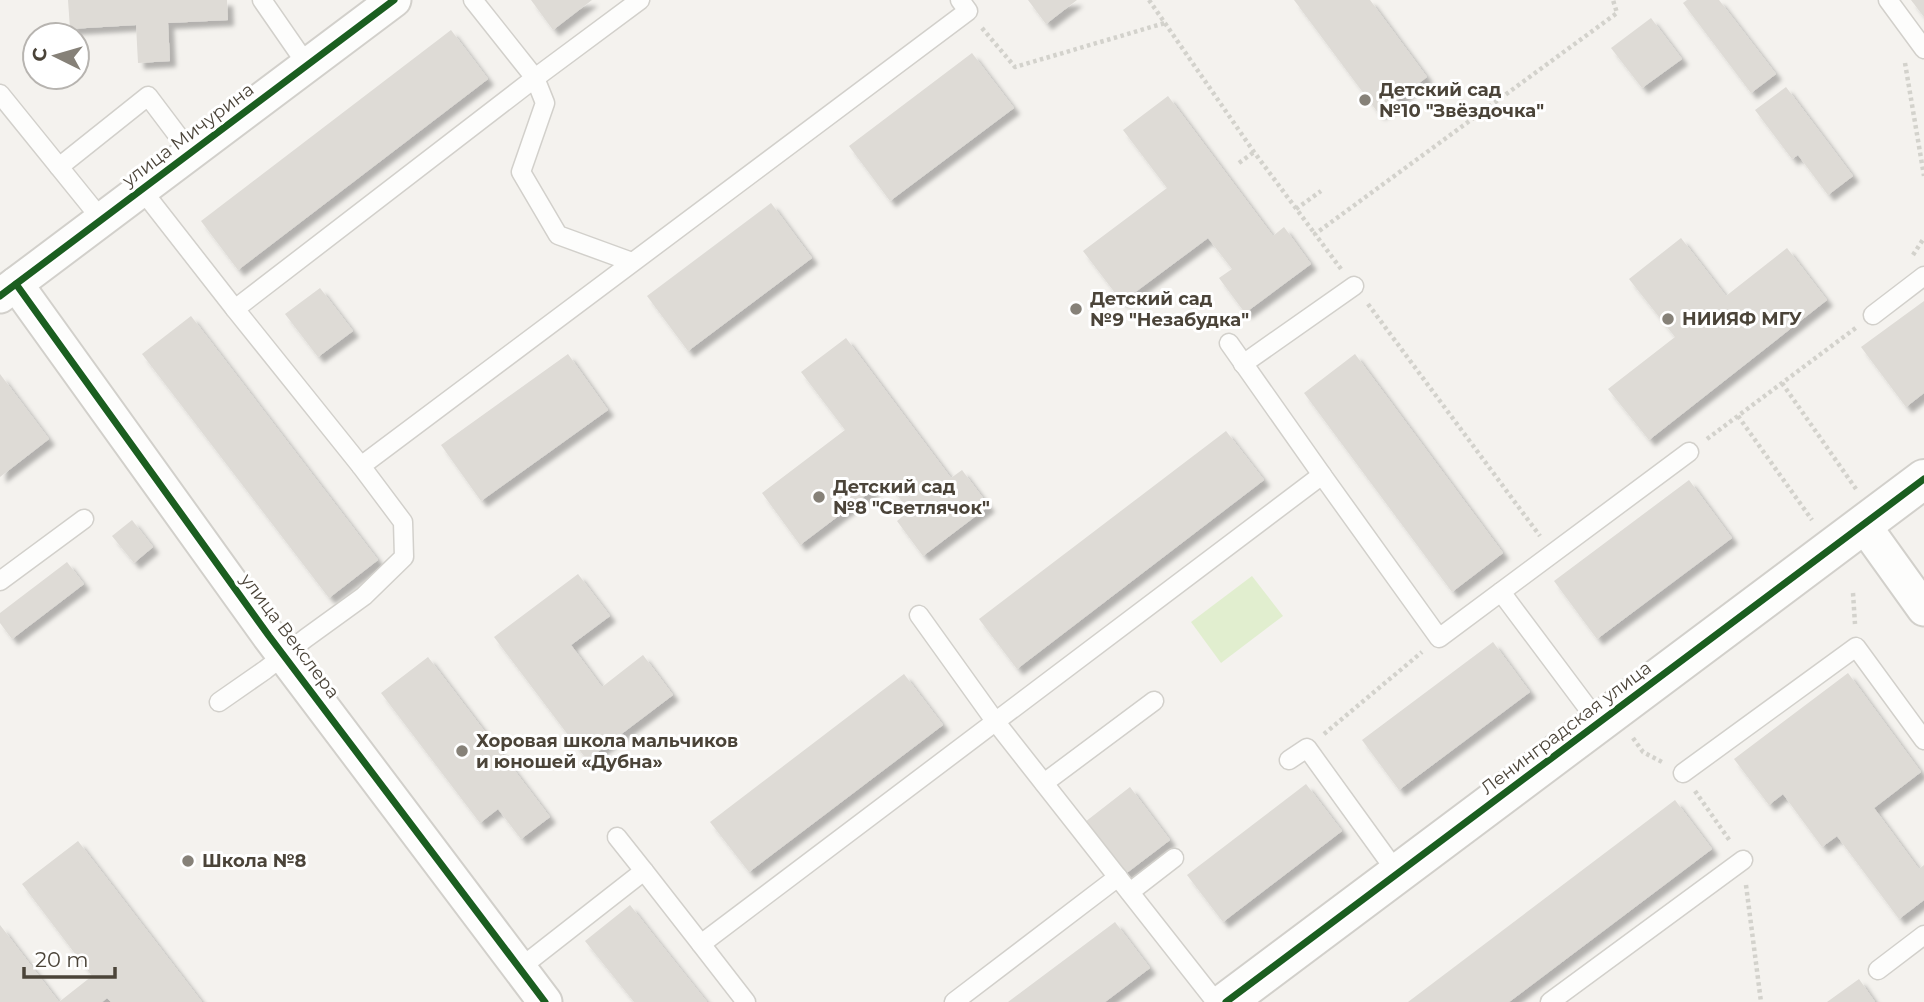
<svg xmlns="http://www.w3.org/2000/svg" width="1924" height="1002" font-family="Montserrat,sans-serif">
<style>
.green{fill:#e1eecf}
.building{fill:#dedbd6;filter:url(#shadow)}
.lines{fill:none;stroke-linecap:round;stroke-linejoin:round}
.service-casing{stroke:#d2d0cb;stroke-width:21}
.minor-casing{stroke:#d2d0cb;stroke-width:37}
.tertiary-casing{stroke:#d2d0cb;stroke-width:42}
.path{stroke:#d3d2cc;stroke-width:4.5;stroke-dasharray:3.5 3.5;stroke-linecap:butt}
.service{stroke:#fdfdfc;stroke-width:18}
.minor{stroke:#fdfdfc;stroke-width:33}
.tertiary{stroke:#fdfdfc;stroke-width:38}
.cycleway-casing{stroke:#fff;stroke-width:11}
.cycleway{stroke:#1b5e20;stroke-width:7}
.poi-dot{fill:#868178;stroke:#fff;stroke-width:2.5}
.labels{text-anchor:middle;stroke-width:6;stroke-linejoin:round;paint-order:stroke}
.poi-label{font-size:18px;font-weight:bold;fill:#4b4439;stroke:#fff;text-anchor:start}
.street-label{font-size:18px;fill:#4b4439;stroke:#fff}
</style>
<defs>
<filter id="shadow"><feDropShadow dx="6" dy="6" stdDeviation="2" flood-color="#0004"/></filter>
</defs>
<rect width="100%" height="100%" fill="#f4f2ee"/>
<!-- green -->
<path class="green" d="M1252 576 1283 616 1221 663 1191 622Z"/>
<!-- building -->
<g class="building">
<path d="M68 0H227L228 20 168 23 170 61 138 63 136 25 70 29Z"/>
<path d="M531 0H592L553 30Z"/>
<path d="M1028 0H1077L1046 24Z"/>
<path d="M1294 0H1370L1427 77 1379 114Z"/>
<path d="M1687 0H1719L1776 74 1751 93 1683 3Z"/>
<path d="M1911 0H1924V17Z"/>
<path d="M1651 18 1682 59 1642 88 1611 48Z"/>
<path d="M451 30 488 79 238 270 201 221Z"/>
<path d="M972 53 1014 108 890 201 849 146Z"/>
<path d="M1786 87 1853 176 1828 195 1798 155 1792 159 1755 110Z"/>
<path d="M1168 96 1273 236 1284 227 1311 264 1245 313 1219 278 1232 269 1208 238 1122 302 1083 251 1167 188 1123 130Z"/>
<path d="M771 203 812 258 688 351 647 296Z"/>
<path d="M1681 238 1726 296 1787 248 1827 300 1649 440 1608 389 1675 337 1629 279Z"/>
<path d="M320 288 353 331 318 357 285 314Z"/>
<path d="M1924 301V393L1906 407 1861 347Z"/>
<path d="M191 316 378 560 329 598 142 354Z"/>
<path d="M846 338 951 478 962 470 989 506 923 556 897 521 909 511 886 480 800 545 762 493 845 430 801 372Z"/>
<path d="M568 354 608 410 481 501 441 445Z"/>
<path d="M1355 354 1503 553 1452 592 1304 393Z"/>
<path d="M0 374 49 439 0 477Z"/>
<path d="M1226 431 1264 480 1017 669 979 619Z"/>
<path d="M1689 480 1732 538 1597 639 1554 581Z"/>
<path d="M132 520 153 547 134 563 112 536Z"/>
<path d="M67 562 84 584 12 639 0 623V613Z"/>
<path d="M578 574 610 616 571 645 602 687 643 655 673 695 587 760 494 637Z"/>
<path d="M1493 642 1530 692 1399 790 1362 740Z"/>
<path d="M428 657 550 817 521 839 498 809 480 823 381 693Z"/>
<path d="M1848 673 1921 772 1874 808 1919 869 1924 865V900L1899 919 1837 836 1822 847 1783 794 1769 805 1734 759Z"/>
<path d="M904 674 943 725 749 872 710 822Z"/>
<path d="M1306 784 1342 831 1223 922 1187 875Z"/>
<path d="M1130 787 1170 840 1124 875 1085 822Z"/>
<path d="M1675 800 1712 849 1509 1002H1408Z"/>
<path d="M78 841 202 1002H111L107 998 102 1002H0V925L59 1002 92 976 22 884Z"/>
<path d="M630 905 655 937 707 1002H634L585 941Z"/>
<path d="M1115 922 1150 968 1105 1002H1008Z"/>
<path d="M1859 979 1875 1002H1827Z"/>
</g>
<g class="lines">
<!-- service casing -->
<g class="service-casing">
<g id="service">
<path d="M262 0 307 65"/>
<path d="M473 0 535 78 545 103 521 172 558 235 632 262"/>
<path d="M1888 0 1924 49"/>
<path d="M0 94 102 220"/>
<path d="M59 167 148 96 191 153"/>
<path d="M142 190 235 309"/>
<path d="M1873 315 1924 276"/>
<path d="M1229 343 1322 475"/>
<path d="M1243 364 1354 286"/>
<path d="M361 466 235 309 535 78 640 0"/>
<path d="M0 581 84 519"/>
<path d="M1501 592 1599 723"/>
<path d="M919 615 995 721 1216 1002"/>
<path d="M219 702 265 670 306 638 364 596 404 557 403 522 361 466 968 11 960 0"/>
<path d="M1289 760 1307 748 1398 874"/>
<path d="M1683 773 1856 647 1924 740"/>
<path d="M1044 783 1154 701"/>
<path d="M617 837 644 871"/>
<path d="M1130 892 1174 858"/>
<path d="M701 944 746 1002"/>
<path d="M520 968 644 871 701 944 1322 475 1439 638 1689 452"/>
<path d="M1878 970 1924 935"/>
<path d="M954 1002 1118 877"/>
<path d="M1550 1002 1743 860"/>
</g>
</g>
<!-- minor casing -->
<g class="minor-casing">
<g id="minor">
<path d="M16 284 269 636 545 1002"/>
<path d="M0 296 394 0"/>
<path d="M1863 524 1924 609"/>
</g>
</g>
<!-- tertiary casing -->
<g class="tertiary-casing">
<path id="tertiary" d="M1226 1002 1924 479"/>
</g>
<!-- path -->
<g class="path">
<path d="M1149 0 1254 152 1315 234"/>
<path d="M982 28 1015 67 1165 23"/>
<path d="M1905 63 1924 176"/>
<path d="M1239 163 1254 152"/>
<path d="M1296 209 1321 191"/>
<path d="M1913 255 1924 238"/>
<path d="M1341 269 1315 234 1617 13 1613 0"/>
<path d="M1368 304 1540 536"/>
<path d="M1782 383 1856 489"/>
<path d="M1738 416 1812 520"/>
<path d="M1707 439 1857 327"/>
<path d="M1853 593 1855 624"/>
<path d="M1324 734 1422 652"/>
<path d="M1633 738 1643 752 1664 763"/>
<path d="M1695 791 1730 841"/>
<path d="M1746 885 1761 1002"/>
</g>
<!-- service -->
<use href="#service" class="service"/>
<!-- minor -->
<use href="#minor" class="minor"/>
<!-- tertiary -->
<use href="#tertiary" class="tertiary"/>
<!-- cycleway casing -->
<g class="cycleway-casing">
<g id="cycleway">
<path d="M16 284 269 636 545 1002"/>
<path d="M0 296 394 0"/>
<path d="M1226 1002 1924 479"/>
</g>
</g>
<!-- cycleway -->
<use href="#cycleway" class="cycleway"/>
</g>
<!-- markers -->
<g class="poi-dot">
<circle cx="1365" cy="100" r="7"/>
<circle cx="1076" cy="309" r="7"/>
<circle cx="1668" cy="319" r="7"/>
<circle cx="819" cy="497" r="7"/>
<circle cx="462" cy="751" r="7"/>
<circle cx="188" cy="861" r="7"/>
</g>
<g class="labels">
<!-- poi labels -->
<g class="poi-label">
<text x="1379" y="96">Детский сад<tspan x="1379" dy="21">№10 "Звёздочка"</tspan></text>
<text x="1090" y="305">Детский сад<tspan x="1090" dy="21">№9 "Незабудка"</tspan></text>
<text x="1682" y="325">НИИЯФ МГУ</text>
<text x="833" y="493">Детский сад<tspan x="833" dy="21">№8 "Светлячок"</tspan></text>
<text x="476" y="747">Хоровая школа мальчиков<tspan x="476" dy="21">и юношей «Дубна»</tspan></text>
<text x="202" y="867">Школа №8</text>
</g>
<!-- street labels -->
<g class="street-label">
<text transform="translate(188 135) rotate(-37)" y="6">улица Мичурина</text>
<text transform="translate(290 636) rotate(53)" y="6">улица Векслера</text>
<text transform="translate(1566 728) rotate(-37)" y="6">Ленинградская улица</text>
</g>
</g>
<!-- north arrow -->
<g transform="translate(56 56) rotate(275)"><circle r="33" fill="#ffffff" stroke="#b7b4b0" stroke-width="2"/>
<path d="M0-5L12 26L0 18L-12 26Z" fill="#868178"/>
<text y="-10" font-size="19" font-weight="bold" text-anchor="middle" fill="#4b4439">С</text>
</g>
<!-- scale -->
<path d="M24 967v10h91v-10" fill="none" stroke="#4b4439" stroke-width="3.5"/>
<text x="35" y="967" font-size="21" fill="#4b4439" stroke="#ffffff" stroke-width="5" paint-order="stroke">20 m</text>
</svg>
